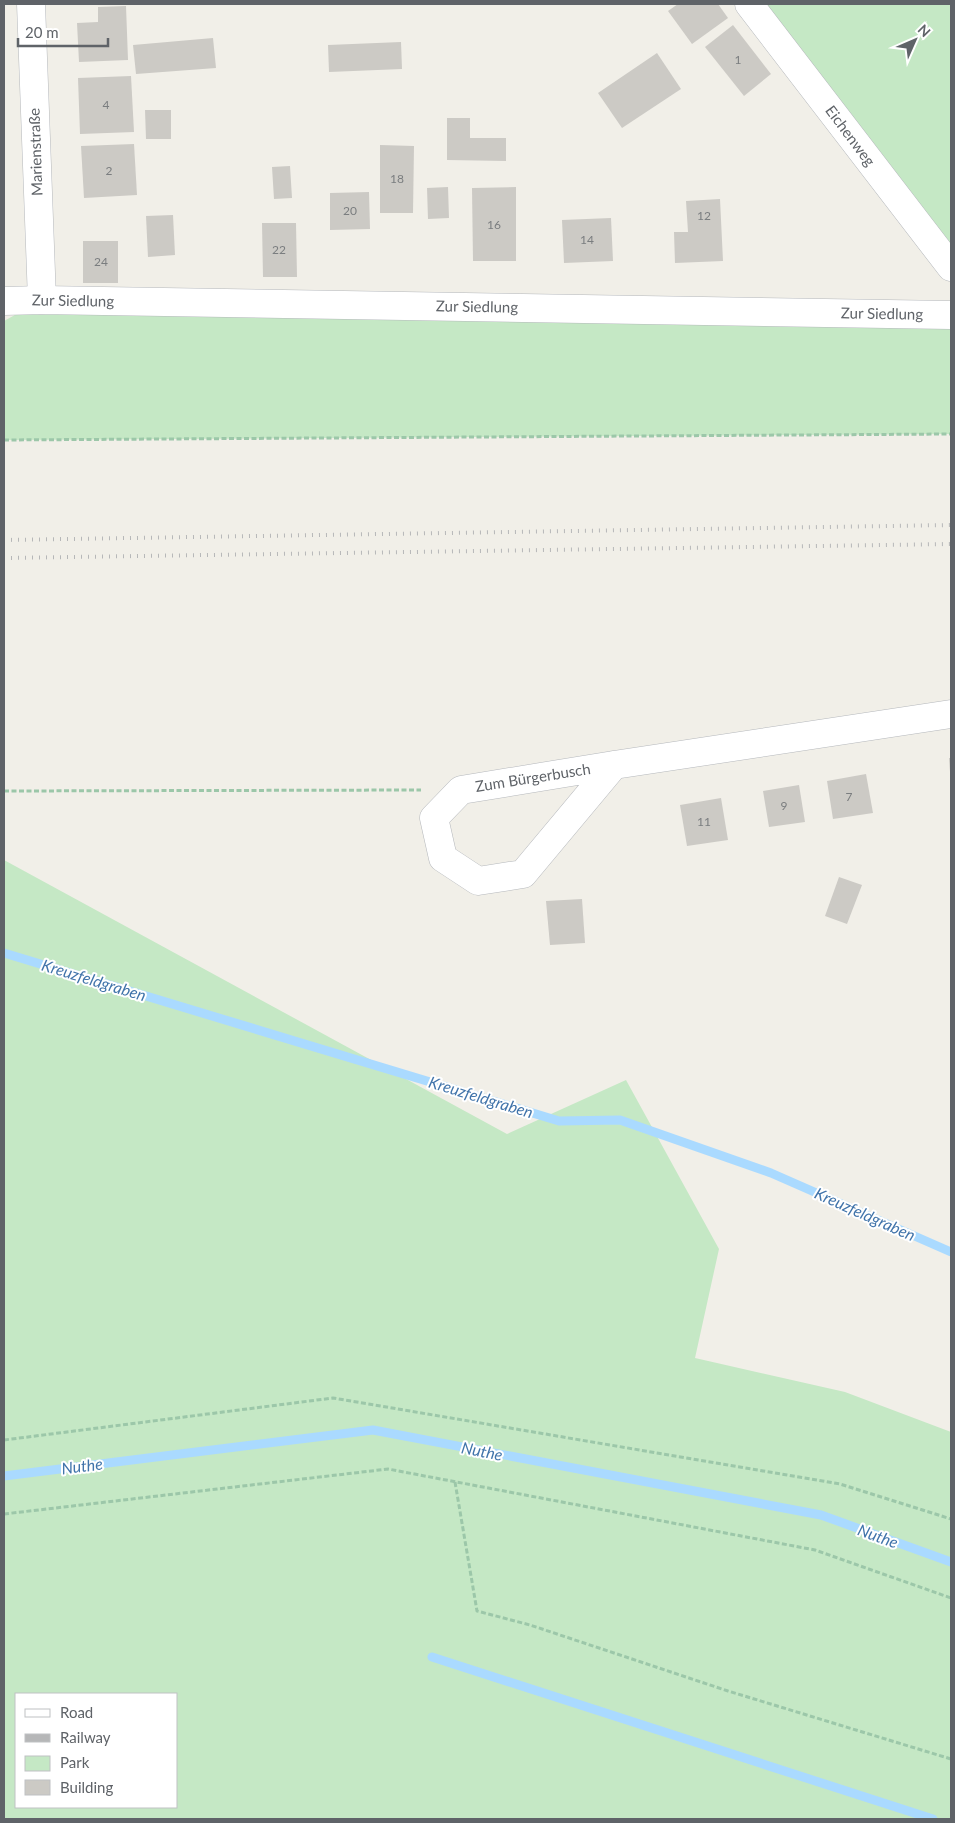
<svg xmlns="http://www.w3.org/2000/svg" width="955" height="1823" font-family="Lato,sans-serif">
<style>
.green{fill:#c5e8c5;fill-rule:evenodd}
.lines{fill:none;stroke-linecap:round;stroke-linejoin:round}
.stream{stroke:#aadaff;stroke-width:9}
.building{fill:#cccac5}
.minor-casing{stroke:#b5b8bc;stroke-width:29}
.path{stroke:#9cc7a9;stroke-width:3;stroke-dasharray:5 2.5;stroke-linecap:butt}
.minor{stroke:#fff;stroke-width:28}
.rail{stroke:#b6b7b8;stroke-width:4;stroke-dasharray:1 6;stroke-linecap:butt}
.labels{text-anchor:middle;stroke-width:4;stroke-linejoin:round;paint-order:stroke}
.number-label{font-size:12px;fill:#7a7d7f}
.street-label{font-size:15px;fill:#5f6368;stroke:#fff}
.water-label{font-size:16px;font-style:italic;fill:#4174aa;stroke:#fff}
</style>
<rect width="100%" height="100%" fill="#f1efe8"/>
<!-- green -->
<g class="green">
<path d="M749 4H951V267Z"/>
<path d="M42 300 951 315V434L4 440V321Z"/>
<path d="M4 860 507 1134 626 1080 719 1249 695 1358 845 1392 951 1432V1819H4ZM16 1694H176V1807H16Z"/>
</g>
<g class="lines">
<!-- stream -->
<g class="stream">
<path d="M4 953 559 1121 620 1120 771 1173 951 1252"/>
<path d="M4 1476 373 1430 821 1515 951 1562"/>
<path d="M432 1657 933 1819"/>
</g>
</g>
<!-- building -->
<g class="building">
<path d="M678 4H718L728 18 692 44 668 11Z"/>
<path d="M126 6 128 60 79 62 77 23 98 22V7Z"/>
<path d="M733 25 771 74 744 96 705 47Z"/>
<path d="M213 38 216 68 136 74 133 45Z"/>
<path d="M401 42 402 69 329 72 328 45Z"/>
<path d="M657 53 681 89 622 128 598 93Z"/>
<path d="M131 76 134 132 80 134 78 78Z"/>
<path d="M145 110H171V139H146Z"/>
<path d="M447 118H470V138H506V161L447 160Z"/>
<path d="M134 144 137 195 84 198 81 146Z"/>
<path d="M380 145 414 146 413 213H380Z"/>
<path d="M290 166 292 198 274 199 272 167Z"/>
<path d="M448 187 449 218 428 219 427 188Z"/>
<path d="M516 187V261H473L472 188Z"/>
<path d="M369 192 370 229 330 230V193Z"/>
<path d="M720 199 723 261 675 263 674 232H688L686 201Z"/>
<path d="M173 215 175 255 148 257 146 216Z"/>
<path d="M611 218 613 261 564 263 562 220Z"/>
<path d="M262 223H296L297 277H263Z"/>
<rect x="83" y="241" width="35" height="42"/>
<path d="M949 758H951V772H950Z"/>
<path d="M866 774 873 813 833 819 827 781Z"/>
<path d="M799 785 805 822 769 827 763 791Z"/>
<path d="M721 798 728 840 687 846 680 805Z"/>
<path d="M839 877 862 885 847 924 825 916Z"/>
<path d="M582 899 585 943 550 945 546 901Z"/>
</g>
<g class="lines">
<!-- minor casing -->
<g class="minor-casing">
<g id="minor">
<path d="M31 4 42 300"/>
<path d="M749 4 951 267"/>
<path d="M4 301 42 300 951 315"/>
<path d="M614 765 523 874 478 881 443 858 434 818 461 790 614 765 951 714"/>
</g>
</g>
<!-- path -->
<g class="path">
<path d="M4 440 951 434"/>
<path d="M4 791 421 790"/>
<path d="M4 1440 333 1398 840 1484 951 1519"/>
<path d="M455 1482 477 1611 530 1625 728 1691 951 1759"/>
<path d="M4 1514 388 1469 815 1550 951 1598"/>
</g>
<!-- minor -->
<use href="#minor" class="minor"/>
<!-- rail -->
<g class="rail">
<path d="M4 540 951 525"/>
<path d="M4 558 951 544"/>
</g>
</g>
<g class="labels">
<!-- number labels -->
<g class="number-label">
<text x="738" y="64">1</text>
<text x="106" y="109">4</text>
<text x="109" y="175">2</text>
<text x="397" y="183">18</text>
<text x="350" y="215">20</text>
<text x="704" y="220">12</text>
<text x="494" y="229">16</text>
<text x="587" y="244">14</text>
<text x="279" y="254">22</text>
<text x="101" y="266">24</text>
<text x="849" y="801">7</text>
<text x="784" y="810">9</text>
<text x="704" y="826">11</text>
</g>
<!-- street labels -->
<g class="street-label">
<text transform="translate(850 136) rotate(53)" y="5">Eichenweg</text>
<text transform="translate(36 152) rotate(-92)" y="5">Marienstraße</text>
<text transform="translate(73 301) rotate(1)" y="5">Zur Siedlung</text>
<text transform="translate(477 307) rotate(1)" y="5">Zur Siedlung</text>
<text transform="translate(882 314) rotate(1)" y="5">Zur Siedlung</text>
<text transform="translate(533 778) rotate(-9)" y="5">Zum Bürgerbusch</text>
</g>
<!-- water labels -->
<g class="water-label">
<text transform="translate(94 980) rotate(17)" y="6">Kreuzfeldgraben</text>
<text transform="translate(481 1097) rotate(17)" y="6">Kreuzfeldgraben</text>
<text transform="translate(865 1214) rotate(24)" y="6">Kreuzfeldgraben</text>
<text transform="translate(482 1451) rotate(11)" y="6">Nuthe</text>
<text transform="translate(82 1466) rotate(-7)" y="6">Nuthe</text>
<text transform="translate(878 1536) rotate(20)" y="6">Nuthe</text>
</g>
</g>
<!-- border -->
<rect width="955" height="1823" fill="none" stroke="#5f6368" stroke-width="10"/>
<!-- legend -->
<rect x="15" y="1693" width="162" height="115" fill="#ffffff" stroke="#bfc1c3"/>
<rect x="25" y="1709" width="25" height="8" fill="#ffffff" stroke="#bfc1c3"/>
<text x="60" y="1718" font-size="15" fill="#5f6368">Road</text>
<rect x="25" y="1734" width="25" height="8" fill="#b6b7b8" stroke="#bfc1c3"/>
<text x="60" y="1743" font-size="15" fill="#5f6368">Railway</text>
<rect x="25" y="1756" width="25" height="15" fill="#c5e8c5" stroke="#bfc1c3"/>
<text x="60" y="1768" font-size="15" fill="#5f6368">Park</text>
<rect x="25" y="1780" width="25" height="15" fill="#cccac5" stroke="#bfc1c3"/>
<text x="60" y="1793" font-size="15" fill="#5f6368">Building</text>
<!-- north arrow -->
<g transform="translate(915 40) rotate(45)" stroke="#ffffff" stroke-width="4" paint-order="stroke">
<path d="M0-4L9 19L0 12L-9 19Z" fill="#5f6368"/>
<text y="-8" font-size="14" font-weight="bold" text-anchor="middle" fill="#5f6368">N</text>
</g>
<!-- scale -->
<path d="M18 38v8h90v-8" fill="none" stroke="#5f6368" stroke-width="2.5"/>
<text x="25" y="38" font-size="15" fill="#5f6368" stroke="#ffffff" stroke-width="4" paint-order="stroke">20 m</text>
</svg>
